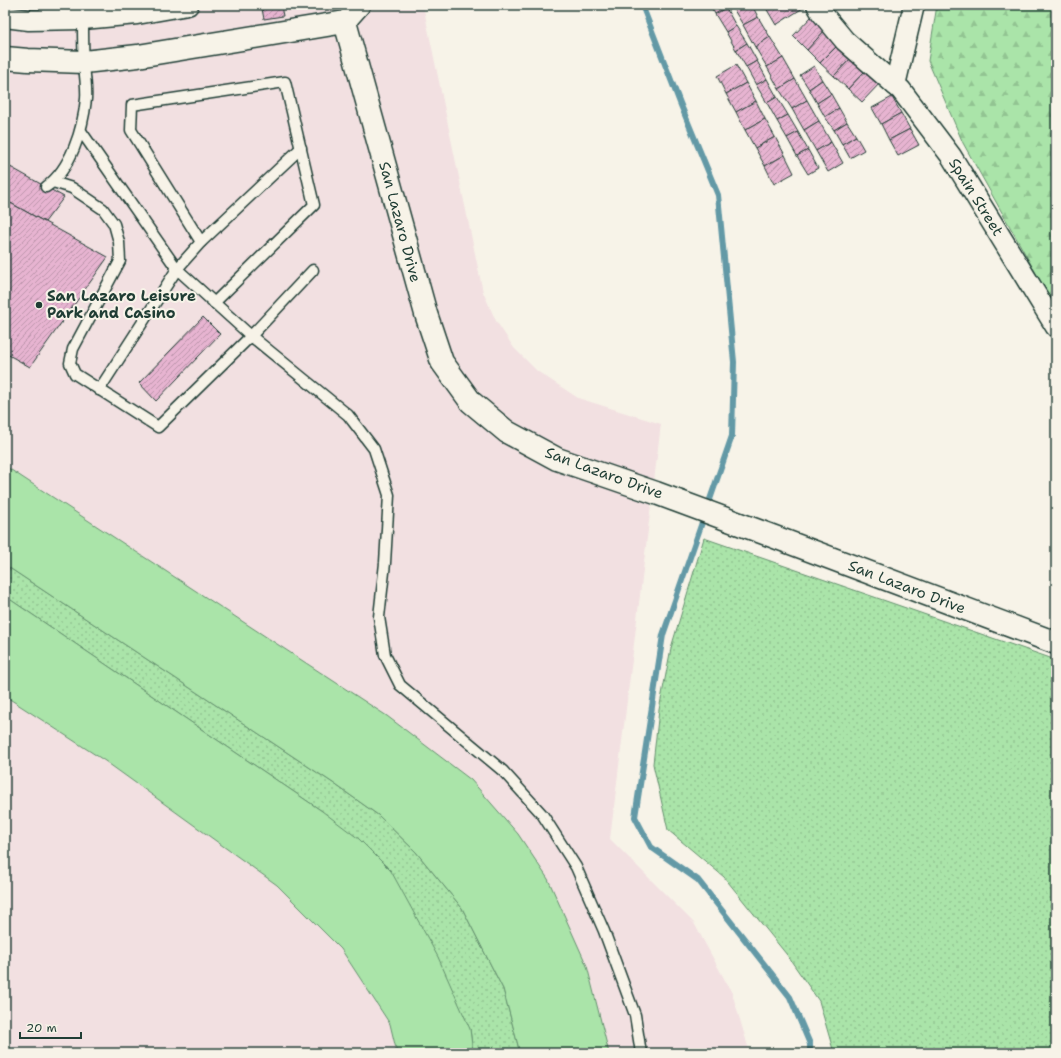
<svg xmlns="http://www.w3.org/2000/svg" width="1061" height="1058" font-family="'Shantell Sans',sans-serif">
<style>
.built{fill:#f2e0e1}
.grass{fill:url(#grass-dots);stroke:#64906e}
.forest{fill:url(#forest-firs);stroke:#64906e}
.pitch{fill:#aae4a9;stroke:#64906e}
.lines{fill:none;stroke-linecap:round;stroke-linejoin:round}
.stream{stroke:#6399a6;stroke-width:6}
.building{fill:url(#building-hatch);stroke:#1f3d34}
.service-casing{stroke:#1f3d34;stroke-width:13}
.minor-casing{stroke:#1f3d34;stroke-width:23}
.tertiary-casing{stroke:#1f3d34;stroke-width:25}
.service{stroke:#f7f3e8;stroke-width:10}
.minor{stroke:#f7f3e8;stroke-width:20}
.tertiary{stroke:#f7f3e8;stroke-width:22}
.poi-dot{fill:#1f3d34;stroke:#f7f3e8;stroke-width:1.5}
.labels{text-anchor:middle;stroke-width:4;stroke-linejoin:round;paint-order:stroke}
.street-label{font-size:15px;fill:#1f3d34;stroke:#f7f3e8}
.poi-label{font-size:15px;font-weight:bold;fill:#1f3d34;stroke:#f7f3e8;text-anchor:start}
</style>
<defs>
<pattern id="grass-dots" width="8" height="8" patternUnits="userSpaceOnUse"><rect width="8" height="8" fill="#aae4a9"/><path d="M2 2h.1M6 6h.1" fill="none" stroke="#92c492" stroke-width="1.8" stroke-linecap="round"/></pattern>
<pattern id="forest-firs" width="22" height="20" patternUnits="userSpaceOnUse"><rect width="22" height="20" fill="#aae4a9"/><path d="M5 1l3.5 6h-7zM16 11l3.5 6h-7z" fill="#92c492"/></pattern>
<pattern id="building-hatch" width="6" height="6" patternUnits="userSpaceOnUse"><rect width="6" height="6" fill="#e7b4d1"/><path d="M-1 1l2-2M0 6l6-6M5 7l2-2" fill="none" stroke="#bb94aa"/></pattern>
</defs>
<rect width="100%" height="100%" fill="#f7f3e8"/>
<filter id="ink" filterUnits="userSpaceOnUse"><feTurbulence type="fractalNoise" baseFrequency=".025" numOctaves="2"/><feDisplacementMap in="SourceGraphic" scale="8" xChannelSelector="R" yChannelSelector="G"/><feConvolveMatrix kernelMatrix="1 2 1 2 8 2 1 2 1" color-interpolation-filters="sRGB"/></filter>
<g filter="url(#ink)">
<!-- built -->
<path class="built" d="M5 5H423L483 292 496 321 514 348 537 371 578 398 661 424 610 839 694 923 732 993 750 1053H5Z"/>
<!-- grass -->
<g class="grass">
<path d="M704 538 1056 660V1053H834L819 1001 787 955 724 877 668 830 653 764 659 710 671 648Z"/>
<path d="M5 565 333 783 378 815 416 852 462 908 503 989 520 1053H473L470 1029 322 811 5 596Z"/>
</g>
<!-- forest -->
<path class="forest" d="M937 5H1056V309L963 143 928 61Z"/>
<!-- pitch -->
<g class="pitch">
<path d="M5 466 387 716 471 780 518 834 548 879 587 966 609 1053H520L503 989 462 908 416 852 378 815 333 783 5 565Z"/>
<path d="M5 596 322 811 359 839 391 871 438 957 470 1029 473 1053H397L390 1024 341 949 277 885 105 761 5 696Z"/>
</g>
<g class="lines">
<!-- stream -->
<path class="stream" d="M642 5 680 103 718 195 734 362 732 436 663 635 635 817 651 847 698 880 790 997 810 1044V1053"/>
</g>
<!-- building -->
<g class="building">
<path d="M710 5H724L726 8 715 14Z"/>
<path d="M731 5H752L758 17 743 25Z"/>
<path d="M771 5H802L803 8 776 25 766 8Z"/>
<path d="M281 6 283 16 264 19 262 9Z"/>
<path d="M726 8 736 26 726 32 715 14Z"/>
<path d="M812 16 826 29 807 50 793 36Z"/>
<path d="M758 17 770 37 755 47 743 25Z"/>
<path d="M736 26 747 43 736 50 726 32Z"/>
<path d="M826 29 840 43 820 63 807 50Z"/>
<path d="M770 37 783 58 767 67 755 47Z"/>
<path d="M747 43 757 61 746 67 736 50Z"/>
<path d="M840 43 853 56 834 76 820 63Z"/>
<path d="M853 56 867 69 848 89 834 76Z"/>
<path d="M783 58 795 79 779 89 767 67Z"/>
<path d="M757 61 767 79 756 85 746 67Z"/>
<path d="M736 65 746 83 726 94 717 76Z"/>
<path d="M814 66 822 80 809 89 800 75Z"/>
<path d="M867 69 881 82 862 102 848 89Z"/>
<path d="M767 79 777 97 767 103 756 85Z"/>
<path d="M795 79 807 100 792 109 779 89Z"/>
<path d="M822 80 831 94 817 103 809 89Z"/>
<path d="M746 83 756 101 736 112 726 94Z"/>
<path d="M831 94 839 108 825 117 817 103Z"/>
<path d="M777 97 788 115 777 121 767 103Z"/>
<path d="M892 97 901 113 881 124 872 108Z"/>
<path d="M807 100 819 121 804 130 792 109Z"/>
<path d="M756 101 765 119 745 130 736 112Z"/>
<path d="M839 108 847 122 834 130 825 117Z"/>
<path d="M901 113 910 129 889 140 881 124Z"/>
<path d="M788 115 798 132 787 138 777 121Z"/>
<path d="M765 119 775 137 755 148 745 130Z"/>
<path d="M819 121 831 142 816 151 804 130Z"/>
<path d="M847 122 856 136 842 144 834 130Z"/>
<path d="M910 129 919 145 898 156 889 140Z"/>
<path d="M798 132 808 150 797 156 787 138Z"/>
<path d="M856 136 864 150 850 158 842 144Z"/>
<path d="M775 137 785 155 765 166 755 148Z"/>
<path d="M831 142 843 163 828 172 816 151Z"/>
<path d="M808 150 818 168 808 174 797 156Z"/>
<path d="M785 155 794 173 774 184 765 166Z"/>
<path d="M5 164 64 197 45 222 5 200Z"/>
<path d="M5 200 108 257 30 367 5 353Z"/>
<path d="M203 317 220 334 156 401 139 383Z"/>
</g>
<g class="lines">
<!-- service casing -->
<g class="service-casing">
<g id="service">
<path d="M81 131 177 269 251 336 348 415 374 449 389 495 385 563 379 617 385 655 400 685 503 771 542 814 576 867 604 931 635 1015 641 1053"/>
<path d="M53 182 72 188 103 209 114 224 119 242 120 261 73 349 70 363 75 374 158 427 251 336 313 270"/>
<path d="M46 187C71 169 83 129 86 99 87 89 85 76 84 66 83 50 83 35 83 19"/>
<path d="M201 242 131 130 132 105 285 82 314 205 214 303"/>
<path d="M99 390 177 269 201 242 301 148"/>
</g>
</g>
<!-- minor casing -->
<g class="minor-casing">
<g id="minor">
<path d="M817 5 821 12 845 41 901 90 951 156 1056 327"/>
<path d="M5 17 29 20 83 19 137 14 188 5"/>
<path d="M345 22 360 5"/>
<path d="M895 85 914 5"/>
</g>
</g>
<!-- tertiary casing -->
<g class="tertiary-casing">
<path id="tertiary" d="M5 58 28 60 84 62 138 56 345 22 426 314 442 362 471 402 507 432 557 459 656 493 772 536 1056 643"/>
</g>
<!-- service -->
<use href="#service" class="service"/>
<!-- minor -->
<use href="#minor" class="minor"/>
<!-- tertiary -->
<use href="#tertiary" class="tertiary"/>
</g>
</g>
<!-- markers -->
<circle class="poi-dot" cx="39" cy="305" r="4"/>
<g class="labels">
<!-- street labels -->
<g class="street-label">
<text transform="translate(976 197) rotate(58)" y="5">Spain Street</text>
<text transform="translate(400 222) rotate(75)" y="5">San Lazaro Drive</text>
<text transform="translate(604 473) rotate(20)" y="5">San Lazaro Drive</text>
<text transform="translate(907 587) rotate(21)" y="5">San Lazaro Drive</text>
</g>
<!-- poi labels -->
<g class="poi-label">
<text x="47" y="301">San Lazaro Leisure<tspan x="47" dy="17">Park and Casino</tspan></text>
</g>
</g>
<!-- margin -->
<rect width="1061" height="1058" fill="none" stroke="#f7f3e8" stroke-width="20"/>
<rect x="10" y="10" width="1041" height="1038" fill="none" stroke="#1f3d34" stroke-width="1.5" filter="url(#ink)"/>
<!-- scale -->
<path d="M20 1032v6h61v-6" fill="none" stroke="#1f3d34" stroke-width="2"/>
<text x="26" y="1032" font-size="12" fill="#1f3d34" stroke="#f7f3e8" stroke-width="3" paint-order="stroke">20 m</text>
</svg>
